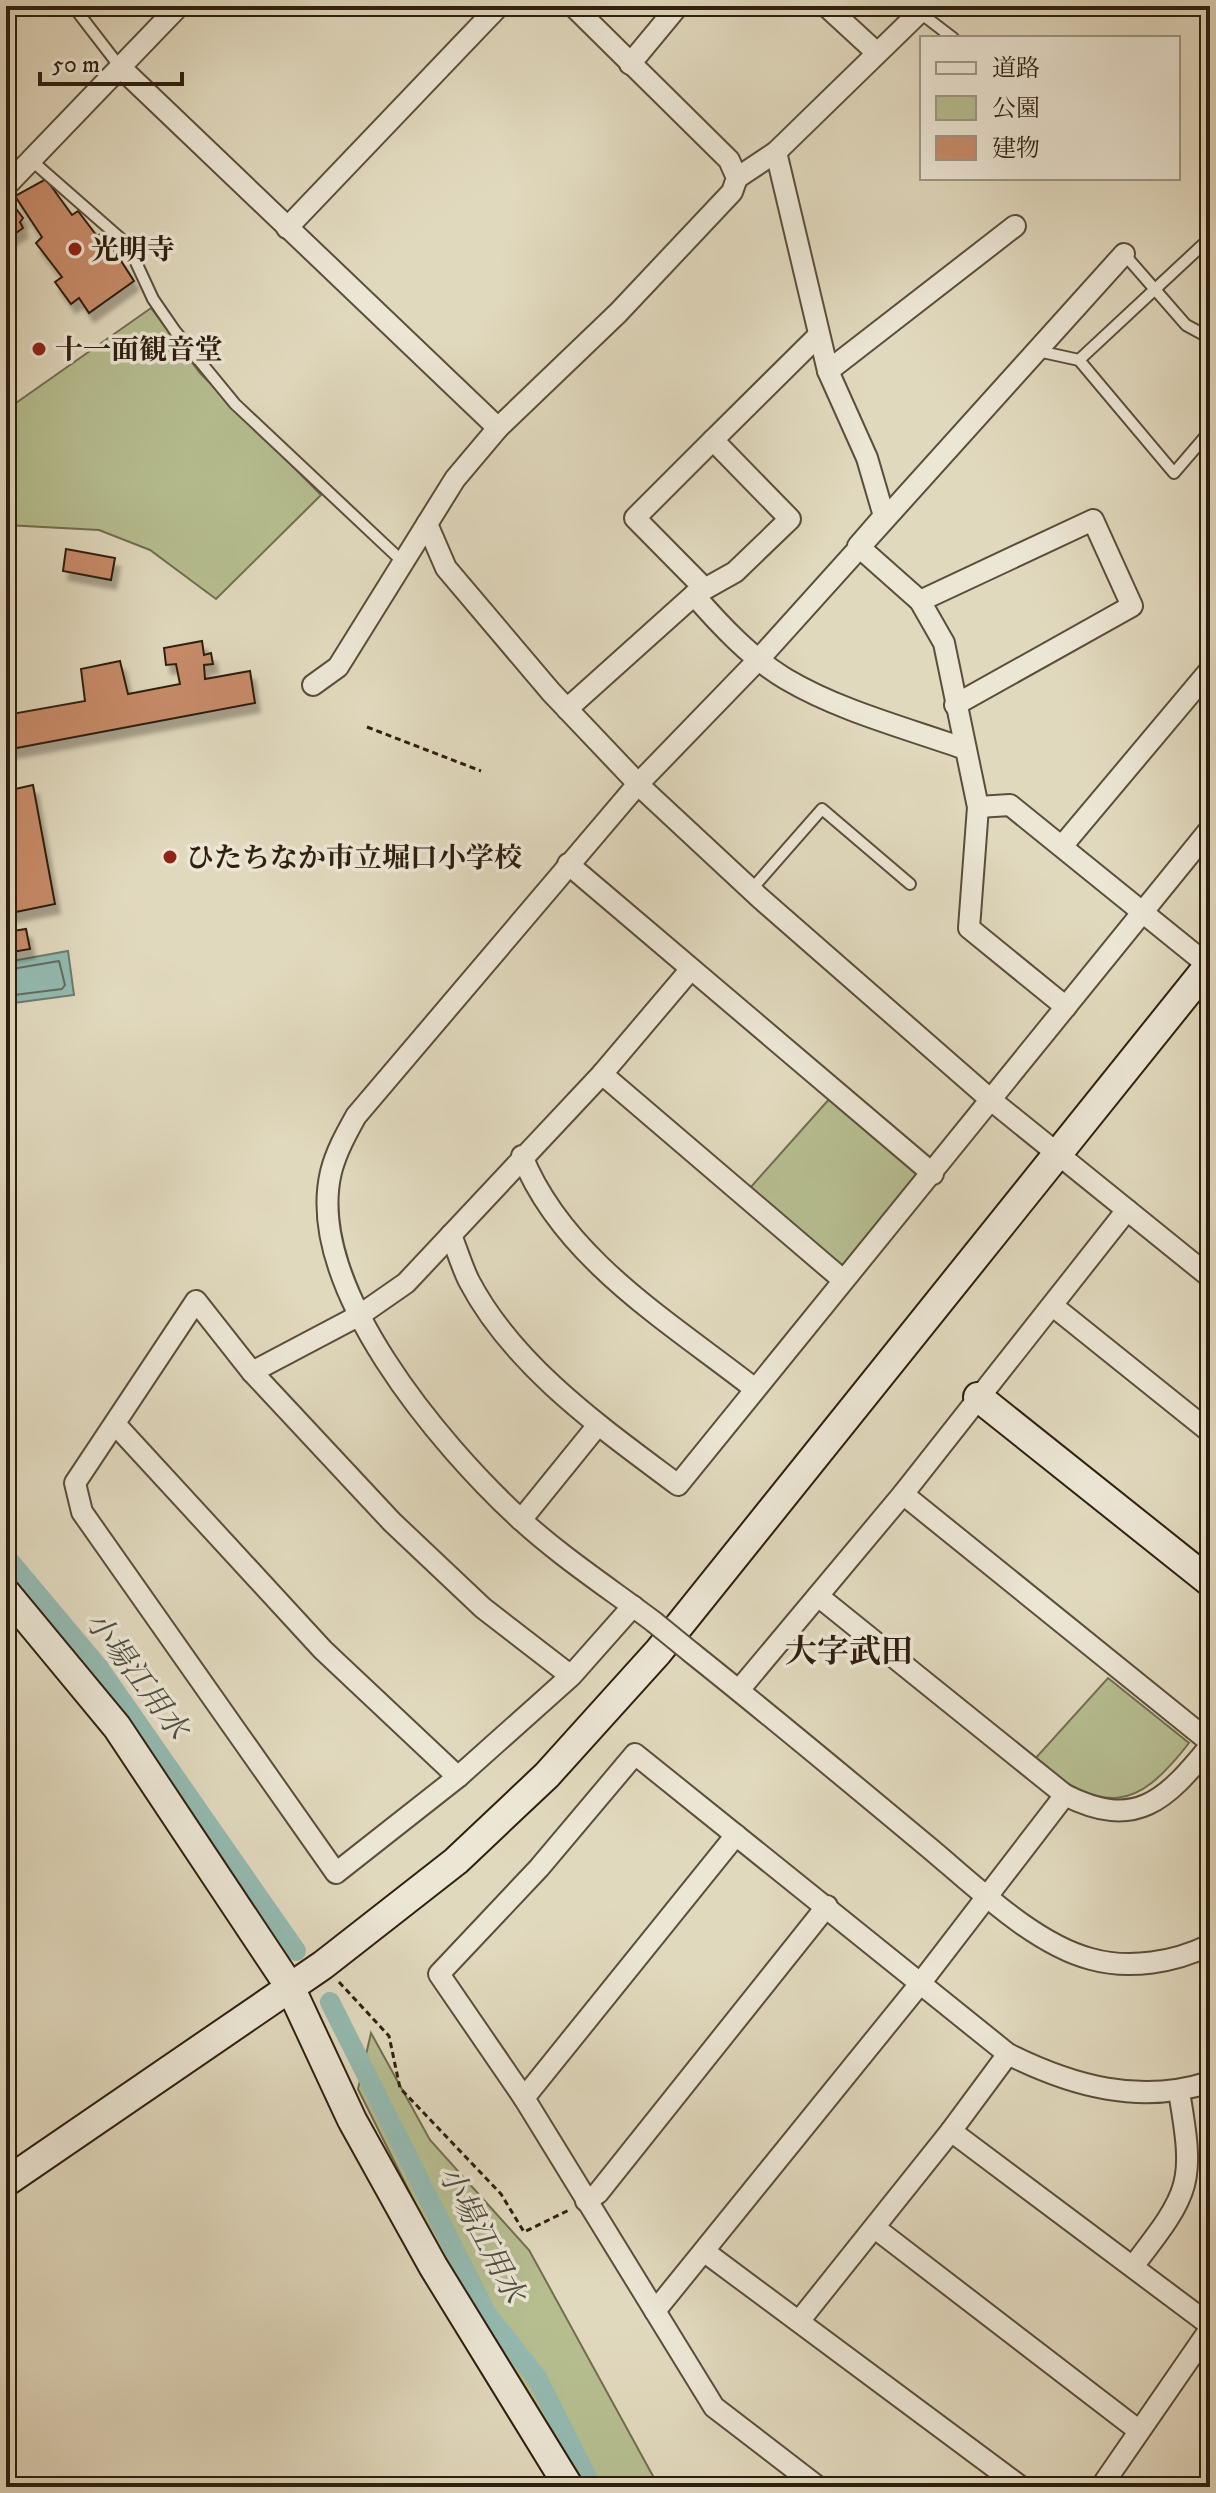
<svg xmlns="http://www.w3.org/2000/svg" width="1216" height="2493" font-family="'IM FELL DW Pica','Noto Serif JP',serif">
<style>
.green{fill:#b6be90;stroke:#726e50;stroke-width:2}
.water{fill:#94bab1;stroke:#6b7c70;stroke-width:2}
.lines{fill:none;stroke-linecap:round;stroke-linejoin:round}
.shore{stroke:#616c60;stroke-width:2}
.canal{stroke:#94bab1;stroke-width:20}
.building{fill:#c88c6b;stroke:#2e1f0f;stroke-width:2;filter:url(#shadow)}
.lane-casing{stroke:#5b4e3b;stroke-width:14}
.street-casing{stroke:#5b4e3b;stroke-width:24}
.secondary-casing{stroke:#2e1f0f;stroke-width:32}
.path{stroke:#2e1f0f;stroke-width:3;stroke-dasharray:6 4;stroke-linecap:butt}
.lane{stroke:#ece6d5;stroke-width:10}
.street{stroke:#ece6d5;stroke-width:20}
.secondary{stroke:#ece6d5;stroke-width:28}
.street-bridge-casing{stroke:#5b4e3b;stroke-width:24;stroke-linecap:butt}
.street-bridge{stroke:#ece6d5;stroke-width:20}
.poi-dot{fill:#8f2418;stroke:#ece6d5;stroke-width:3}
.labels{text-anchor:middle;stroke-width:7;stroke-linejoin:round;paint-order:stroke}
.poi-label{font-size:28px;font-weight:bold;fill:#2e1f0f;stroke:#ece6d5;text-anchor:start}
.water-label{font-size:30px;font-style:italic;fill:#4d4e40;stroke:#ece6d5}
.quarter-label{font-size:32px;font-weight:bold;fill:#2e1f0f;stroke:#ece6d5}
</style>
<defs>
<filter id="shadow"><feDropShadow dx="5" dy="9" stdDeviation="2" flood-color="#0004"/></filter>
</defs>
<rect width="100%" height="100%" fill="#e1d9be"/>
<filter id="stains"><feTurbulence type="fractalNoise" baseFrequency=".0025" numOctaves="4"/><feColorMatrix values="0 0 0 0 .2 0 0 0 0 .09 0 0 0 0 .02 0 0 0 .5 -.17"/></filter>
<radialGradient id="worn" r=".72"><stop offset=".6" stop-color="#630" stop-opacity="0"/><stop offset="1" stop-color="#630" stop-opacity=".3"/></radialGradient>
<!-- green -->
<g class="green">
<path d="M151 308 200 373 321 495 216 599 150 550 99 530 6 525V410Z"/>
<path d="M831 1097 919 1172 848 1265 837 1264 750 1188Z"/>
<path d="M1108 1678 1189 1743C1134 1814 1105 1812 1033 1761Z"/>
<path d="M371 2033 430 2140 529 2250 659 2487H578L441 2255 358 2089Z"/>
</g>
<!-- water -->
<path class="water" d="M68 951 74 995 6 1004V962Z"/>
<g class="lines">
<!-- shore -->
<path class="shore" d="M6 970 59 961 65 985 62 989 6 996"/>
<!-- canal -->
<g class="canal">
<path d="M6 1557 99 1668 296 1951"/>
<path d="M330 2002 486 2313 537 2378 592 2487"/>
</g>
</g>
<!-- building -->
<g class="building">
<path d="M46 179 72 215 78 211 97 236 103 233 134 281 89 313 79 298 71 304 55 282 62 277 36 243 42 237 15 196Z"/>
<path d="M11 202 23 218 20 222 23 228 6 240V205Z"/>
<path d="M66 549 115 558 111 580 63 571Z"/>
<path d="M202 641 204 655 211 653 213 664 204 665 205 679 250 671 255 703 6 750V715L85 701 81 669 120 661 128 694 180 684 176 664 166 665 164 648Z"/>
<path d="M33 785 55 904 6 914V791Z"/>
<path d="M26 929 30 949 6 953V932Z"/>
</g>
<g class="lines">
<!-- lane casing -->
<g class="lane-casing">
<g id="lane">
<path d="M73 6 120 67"/>
<path d="M919 12 953 38"/>
<path d="M31 160 128 245 153 299 175 331 235 404 403 562"/>
<path d="M1124 254 1186 325 1210 338"/>
<path d="M1038 351 1079 360 1174 473 1210 431"/>
<path d="M1079 360 1210 238"/>
<path d="M751 890 822 809 910 884"/>
</g>
</g>
<!-- street casing -->
<g class="street-casing">
<g id="street">
<path d="M826 6 877 53"/>
<path d="M630 64 678 6"/>
<path d="M120 67 498 428"/>
<path d="M776 152 828 371 867 458 884 516 858 546 920 601 944 643 978 807 969 928 1066 1007"/>
<path d="M737 178 776 152 926 6"/>
<path d="M6 186 179 6"/>
<path d="M287 228 499 6"/>
<path d="M828 371 1015 226"/>
<path d="M713 440 819 335"/>
<path d="M427 524 446 568 551 692 645 791 760 898 991 1100 1210 1277"/>
<path d="M694 595C721 626 751 658 786 679 840 711 906 728 965 749"/>
<path d="M920 601 1093 520 1132 606 955 705"/>
<path d="M313 685 338 667 455 479 498 428 618 313 732 192 737 178 729 160 573 6"/>
<path d="M567 709 694 595 735 572 790 519 713 440 635 518 705 589"/>
<path d="M978 807 1010 805 1209 966"/>
<path d="M1063 845 1210 670"/>
<path d="M568 864 933 1174"/>
<path d="M602 1074 843 1280"/>
<path d="M522 1156C563 1259 671 1323 755 1389"/>
<path d="M451 1235C457 1250 462 1267 469 1281 514 1367 602 1428 678 1485L1210 829"/>
<path d="M1053 1306 1210 1432"/>
<path d="M252 1372 360 1315 406 1283 602 1074 691 969"/>
<path d="M115 1424 323 1650 458 1777"/>
<path d="M903 1494 1210 1742"/>
<path d="M521 1520 598 1425"/>
<path d="M818 1596 1065 1795C1136 1831 1166 1800 1210 1746"/>
<path d="M654 1622C609 1588 560 1556 519 1518 441 1446 304 1286 331 1172 336 1152 346 1134 356 1116L638 784 759 659 1124 254"/>
<path d="M692 1653C771 1716 849 1781 927 1846 973 1884 1033 1944 1091 1959 1130 1970 1175 1962 1210 1945"/>
<path d="M571 1676 483 1608 392 1522 252 1372 196 1301 75 1483 82 1512 336 1873 458 1777 571 1676 633 1606"/>
<path d="M739 1690 903 1494 1127 1210"/>
<path d="M524 2098 736 1835"/>
<path d="M951 2131 1210 2325"/>
<path d="M586 2201 598 2193 827 1906"/>
<path d="M875 2228 1138 2430"/>
<path d="M705 2252 1021 2487"/>
<path d="M1134 2265C1191 2191 1195 2184 1179 2092"/>
<path d="M655 2311 919 1985 1065 1795"/>
<path d="M800 2320 951 2131 1008 2054"/>
<path d="M818 2487 714 2407 524 2098 439 1974 539 1868 635 1754 1008 2054C1072 2086 1140 2105 1210 2082"/>
<path d="M1101 2487 1210 2329"/>
</g>
</g>
<!-- secondary casing -->
<g class="secondary-casing">
<g id="secondary">
<path d="M978 1397 1210 1582"/>
<path d="M6 1593 117 1727 290 1987 352 2120 433 2266 569 2487"/>
<path d="M6 2182 323 1965 456 1861 547 1775 658 1652 1210 964"/>
</g>
</g>
<!-- path -->
<g class="path">
<path d="M367 727 481 771"/>
<path d="M339 1982 389 2036 400 2088 501 2194 524 2232 569 2210"/>
</g>
<!-- lane -->
<use href="#lane" class="lane"/>
<!-- street -->
<use href="#street" class="street"/>
<!-- secondary -->
<use href="#secondary" class="secondary"/>
<!-- street-bridge casing -->
<g class="street-bridge-casing">
<path id="street-bridge" d="M654 1622 692 1653"/>
</g>
<!-- street-bridge -->
<use href="#street-bridge" class="street-bridge"/>
</g>
<!-- markers -->
<g class="poi-dot">
<circle cx="75" cy="249" r="8"/>
<circle cx="39" cy="349" r="8"/>
<circle cx="170" cy="857" r="8"/>
</g>
<g class="labels">
<!-- poi labels -->
<g class="poi-label">
<text x="91" y="259">光明寺</text>
<text x="55" y="359">十一面観音堂</text>
<text x="186" y="867">ひたちなか市立堀口小学校</text>
</g>
<!-- water labels -->
<g class="water-label">
<text transform="translate(137 1675) rotate(53)" y="10">小場江用水</text>
<text transform="translate(482 2234) rotate(62)" y="10">小場江用水</text>
</g>
<!-- quarter labels -->
<g class="quarter-label">
<text x="849" y="1662">大字武田</text>
</g>
</g>
<!-- margin -->
<rect width="1216" height="2493" fill="none" stroke="#e1d9be" stroke-width="32"/>
<rect x="8" y="8" width="1200" height="2477" fill="none" stroke="#2e1f0f" stroke-width="4"/>
<rect x="16" y="16" width="1184" height="2461" fill="none" stroke="#2e1f0f" stroke-width="2"/>
<!-- legend -->
<rect x="920" y="36" width="260" height="144" fill="#ece6d5" stroke="#a09686" stroke-width="2"/>
<rect x="936" y="62" width="40" height="12" fill="#ece6d5" stroke="#a09686" stroke-width="2"/>
<text x="992" y="76" font-size="24" fill="#2e1f0f">道路</text>
<rect x="936" y="96" width="40" height="24" fill="#b6be90" stroke="#a09686" stroke-width="2"/>
<text x="992" y="116" font-size="24" fill="#2e1f0f">公園</text>
<rect x="936" y="136" width="40" height="24" fill="#c88c6b" stroke="#a09686" stroke-width="2"/>
<text x="992" y="156" font-size="24" fill="#2e1f0f">建物</text>
<!-- scale -->
<path d="M40 72v12h142v-12" fill="none" stroke="#2e1f0f" stroke-width="4"/>
<text x="52" y="72" font-size="24" fill="#2e1f0f" stroke="#ece6d5" stroke-width="6" paint-order="stroke">50 m</text>
<rect width="100%" height="100%" filter="url(#stains)"/>
<rect width="100%" height="100%" fill="url(#worn)"/>
</svg>
